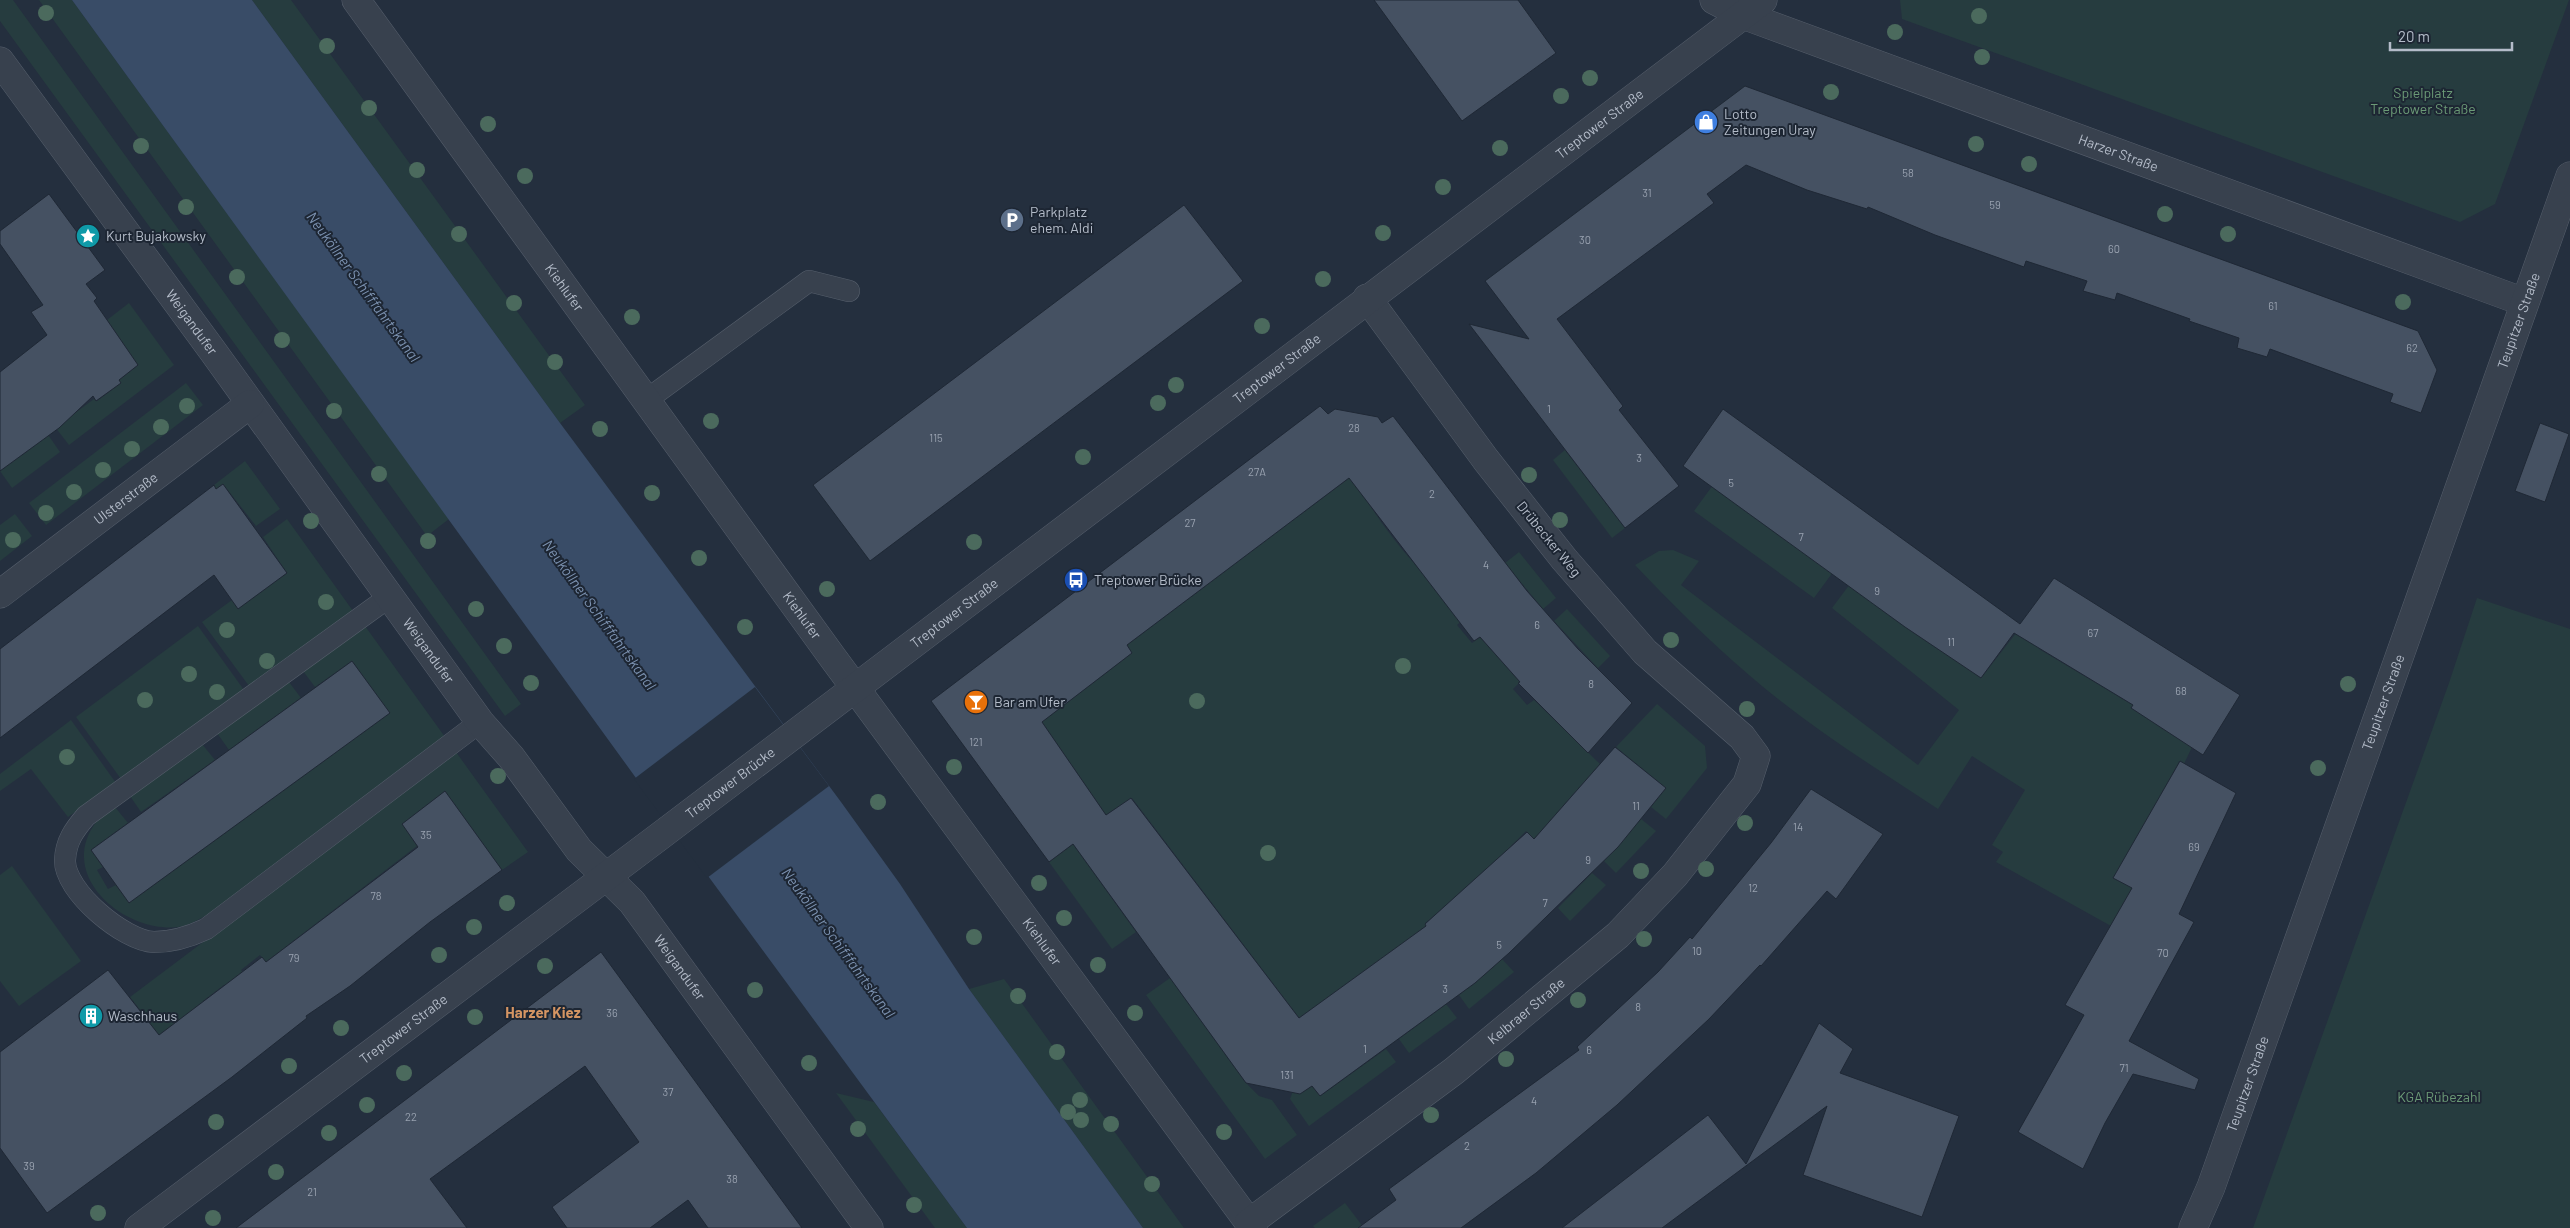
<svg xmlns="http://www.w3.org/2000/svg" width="2570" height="1228" font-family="Barlow,sans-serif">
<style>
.green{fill:#263c3f}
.water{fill:#394c67}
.pier{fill:#242f3e}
.building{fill:#455162;stroke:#1f2835}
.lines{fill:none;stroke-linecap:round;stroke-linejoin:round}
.service-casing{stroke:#565f6c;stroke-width:22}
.minor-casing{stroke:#565f6c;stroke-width:29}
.tertiary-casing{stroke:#565f6c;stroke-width:29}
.service{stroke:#38414e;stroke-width:21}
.minor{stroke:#38414e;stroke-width:28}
.tertiary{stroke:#38414e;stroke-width:28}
.tree{fill:#4b6a5d}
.labels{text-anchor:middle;stroke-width:4;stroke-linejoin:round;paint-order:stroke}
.number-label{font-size:11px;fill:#98a1af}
.park-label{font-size:14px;fill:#6b9a76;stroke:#1d2633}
.poi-label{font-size:14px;fill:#b4bcc9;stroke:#1d2633;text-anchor:start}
.street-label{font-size:14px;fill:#b4bcc9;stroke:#1d2633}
.water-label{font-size:15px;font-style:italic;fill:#7c92b1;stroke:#1d2633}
.neighbourhood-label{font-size:15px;font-weight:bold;fill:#d59563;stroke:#1d2633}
</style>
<rect width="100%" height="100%" fill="#242f3e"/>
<!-- green -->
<g class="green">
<path d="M0 0H13L521 704 505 716 0 21Z"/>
<path d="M39 0H72L449 519 427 536Z"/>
<path d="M252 0H291L585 405 560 423Z"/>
<path d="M1900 0H2569L2495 204 2460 222 1902 19Z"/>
<path d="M129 303 174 365 69 445 52 423 75 413 94 399 97 401 121 383 119 380 138 365 107 320Z"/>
<path d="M186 383 203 405 46 525 29 503Z"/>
<path d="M44 429 60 452 12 488 0 471V463Z"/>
<path d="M1565 450 1625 528 1612 538 1553 460Z"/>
<path d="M245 461 280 509 256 526 223 484 216 489 214 485Z"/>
<path d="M1353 475C1379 529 1423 575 1466 617L1457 625 1472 643 1480 637 1520 682 1513 689 1527 705 1534 700 1600 764 1534 839 1526 831 1511 846 1518 853 1425 923 1430 932 1303 1023 1132 798 1106 815 1040 719 1056 711 1132 653 1127 645Z"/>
<path d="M1713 485 1833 572 1814 598 1694 511Z"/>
<path d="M15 514 32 536 0 561V525Z"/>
<path d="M287 519 353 611 249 686 202 622 232 600 238 608 287 573 263 537Z"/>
<path d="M1673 550 1699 561 1681 585 1918 765 1959 710 1832 608 1850 584 1981 678 2017 632 2040 646 2039 649 2133 705 2192 747 2184 764 2177 761 2179 762 2159 798 2132 888 2111 926 1996 862 2003 852 1992 845 2025 790 1972 756 1938 809C1874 767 1808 726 1749 675 1709 641 1671 603 1635 565L1659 551Z"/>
<path d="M1519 552 1556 598 1543 609 1505 563Z"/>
<path d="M2477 598 2570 629V1228H2253L2449 683Z"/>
<path d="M1567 609 1610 656 1598 668 1554 621Z"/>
<path d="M198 626 244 690 121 779 76 717Z"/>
<path d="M365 626 445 737 209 914C199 919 189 926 178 927 123 933 55 874 97 821 101 815 109 811 115 807L128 823 91 850 103 867 97 870 108 889 116 885 129 902 389 713 352 661 315 687 303 671Z"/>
<path d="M289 682 301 698 229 750 217 733Z"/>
<path d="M1657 704 1705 746 1707 768 1666 819 1651 807 1666 788 1616 747Z"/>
<path d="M71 720 116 783 68 817 31 769 0 791V774Z"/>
<path d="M202 744 215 760 141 812 130 796Z"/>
<path d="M456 752 528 852 502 870 445 791 403 824 417 846 266 962 260 955 241 970 244 975 226 987 224 985 203 1001 204 1004 151 1041 73 1062 141 1011 130 997Z"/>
<path d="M1641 819 1656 831 1616 873 1604 861Z"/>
<path d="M1073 844 1136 932 1112 949 1049 862Z"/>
<path d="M12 866 81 961 19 1006 0 981V875Z"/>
<path d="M1592 873 1606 885 1570 921 1558 908Z"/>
<path d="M1502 959 1514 972 1469 1009 1459 995Z"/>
<path d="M1170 978 1247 1084 1259 1096 1272 1100 1297 1135 1265 1159 1146 995Z"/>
<path d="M1004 979 1026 1009 1184 1228H1143L969 989Z"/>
<path d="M1446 1004 1457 1018 1409 1053 1399 1039Z"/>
<path d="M1386 1049 1396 1062 1309 1126 1290 1099 1294 1088 1303 1092 1312 1086 1320 1096Z"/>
<path d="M836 1093 874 1102 967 1228H935Z"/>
<path d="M1345 1203 1364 1228H1315L1313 1226Z"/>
</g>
<!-- water -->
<path class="water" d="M72 0H252L560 423 841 802 900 884 969 989 1143 1228H967L636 778Z"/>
<!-- pier -->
<path class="pier" d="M755 687 829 786 707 878 634 779Z"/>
<!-- building -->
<g class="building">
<path d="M1374 0H1518L1556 53 1462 121Z"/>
<path d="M1745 86 2418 331 2437 370 2421 413 2390 402 2393 394 2270 349 2267 357 2237 348 2239 338 2189 321 2190 319 2117 293 2115 300 2083 291 2087 281 2026 261 2024 267 1935 235 1868 207 1867 209 1807 190 1746 165 1707 194 1714 203 1557 319 1623 406 1619 410 1679 486 1625 528 1469 324 1529 339 1485 281Z"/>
<path d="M49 194 105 270 86 284 97 298 94 301 138 365 119 380 121 383 96 401 93 396 59 428 0 471V372L47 335 31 312 43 305 0 244V231Z"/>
<path d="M1184 205 1243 281 870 561 813 485Z"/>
<path d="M1320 406 1328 414 1335 409 1378 417 1382 423 1393 416 1527 591 1578 649 1632 703 1588 753 1518 683 1520 682 1480 637 1474 641 1349 478 1127 645 1132 653 1042 722 1106 815 1131 798 1299 1018 1426 926 1425 924 1527 832 1534 839 1615 747 1666 788 1618 847 1509 953 1475 983 1320 1096 1312 1086 1300 1094 1246 1083 1073 844 1049 862 931 701Z"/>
<path d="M1723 409 2020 624 2054 578 2240 695 2203 755 2131 708 2133 705 2014 633 1981 678 1905 627 1683 466Z"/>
<path d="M2540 423 2569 434 2545 502 2515 491Z"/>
<path d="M223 484 287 573 238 609 214 575 0 738V649L214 485 216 489Z"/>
<path d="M352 661 390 713 129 903 91 850Z"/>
<path d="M2180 761 2236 793 2179 914 2194 922 2129 1041 2199 1079 2195 1090 2133 1074 2105 1123 2083 1169 2018 1132 2084 1015 2065 1005 2132 888 2113 878Z"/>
<path d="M1811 789 1883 834 1836 899 1827 891 1761 966 1760 965 1709 1019 1617 1105 1536 1173 1461 1228H1358L1396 1200 1389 1189 1579 1050 1577 1047 1658 972 1690 937 1692 939 1771 843Z"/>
<path d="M445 791 502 870 430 922 350 986 306 1016 307 1018 232 1077 47 1213 0 1148V1052L108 970 159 1035 262 957 266 962 418 847 402 824Z"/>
<path d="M601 952 802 1228H708L688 1200 650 1228H567L552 1207 639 1142 585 1066 430 1179 467 1228H236Z"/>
<path d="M1819 1023 1853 1049 1840 1073 1959 1116 1922 1217 1803 1175 1827 1106 1662 1228H1562L1708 1115 1746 1164Z"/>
</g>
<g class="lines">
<!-- service casing -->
<g class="service-casing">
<g id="service">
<path d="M645 401 809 281 849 291"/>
<path d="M389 597 86 816C74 830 66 841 65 860 64 891 124 941 154 942 173 942 189 937 206 929L480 722"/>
</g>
</g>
<!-- minor casing -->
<g class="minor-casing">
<g id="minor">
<path id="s1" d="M356 0 833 658 1253 1228"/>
<path id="s2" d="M1743 15 2524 302"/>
<path id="s3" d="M0 61 212 350 480 722 511 757 579 850 632 902 869 1228"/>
<path id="s4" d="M0 594 250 404"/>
<path id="s5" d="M1249 1223 1454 1071 1618 935 1675 875 1747 784 1756 756 1742 737 1645 652 1564 559 1486 460 1367 298"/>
<path id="s6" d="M2193 1228 2211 1187 2570 176"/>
</g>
</g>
<!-- tertiary casing -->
<g class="tertiary-casing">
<g id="tertiary">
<path d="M1714 0 1743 15"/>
<path id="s7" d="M139 1228 660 836 1763 0"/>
</g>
</g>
<!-- service -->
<use href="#service" class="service"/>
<!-- minor -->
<use href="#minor" class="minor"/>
<!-- tertiary -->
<use href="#tertiary" class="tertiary"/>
</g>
<!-- trees -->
<g class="tree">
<circle cx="46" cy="13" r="8"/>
<circle cx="1979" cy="16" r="8"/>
<circle cx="1895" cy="32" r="8"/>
<circle cx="327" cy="46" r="8"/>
<circle cx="1982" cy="57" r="8"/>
<circle cx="1590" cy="78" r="8"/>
<circle cx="1831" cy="92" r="8"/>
<circle cx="1561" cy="96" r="8"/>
<circle cx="369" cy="108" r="8"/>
<circle cx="488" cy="124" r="8"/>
<circle cx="1976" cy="144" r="8"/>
<circle cx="141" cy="146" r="8"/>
<circle cx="1500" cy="148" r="8"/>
<circle cx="2029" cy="164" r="8"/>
<circle cx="417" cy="170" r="8"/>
<circle cx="525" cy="176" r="8"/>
<circle cx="1443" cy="187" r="8"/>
<circle cx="186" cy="207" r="8"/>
<circle cx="2165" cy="214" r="8"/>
<circle cx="1383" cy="233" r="8"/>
<circle cx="459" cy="234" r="8"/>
<circle cx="2228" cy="234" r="8"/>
<circle cx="237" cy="277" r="8"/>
<circle cx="1323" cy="279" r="8"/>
<circle cx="2403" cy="302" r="8"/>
<circle cx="514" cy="303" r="8"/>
<circle cx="632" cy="317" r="8"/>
<circle cx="1262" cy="326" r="8"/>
<circle cx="282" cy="340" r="8"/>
<circle cx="555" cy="362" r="8"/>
<circle cx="1176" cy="385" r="8"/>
<circle cx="1158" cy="403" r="8"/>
<circle cx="187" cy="406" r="8"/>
<circle cx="334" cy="411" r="8"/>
<circle cx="711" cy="421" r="8"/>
<circle cx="161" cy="427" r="8"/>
<circle cx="600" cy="429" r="8"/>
<circle cx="132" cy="449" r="8"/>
<circle cx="1083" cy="457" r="8"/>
<circle cx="103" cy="470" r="8"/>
<circle cx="379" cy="474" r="8"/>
<circle cx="1529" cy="475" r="8"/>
<circle cx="74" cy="492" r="8"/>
<circle cx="652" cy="493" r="8"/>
<circle cx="46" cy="513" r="8"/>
<circle cx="1560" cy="520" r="8"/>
<circle cx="311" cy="521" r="8"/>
<circle cx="13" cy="540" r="8"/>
<circle cx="428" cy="541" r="8"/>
<circle cx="974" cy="542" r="8"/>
<circle cx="699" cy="558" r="8"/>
<circle cx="827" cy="589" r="8"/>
<circle cx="326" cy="602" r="8"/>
<circle cx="476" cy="609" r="8"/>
<circle cx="745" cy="627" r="8"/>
<circle cx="227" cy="630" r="8"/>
<circle cx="1671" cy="640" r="8"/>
<circle cx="504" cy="646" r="8"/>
<circle cx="267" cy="661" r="8"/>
<circle cx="1403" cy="666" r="8"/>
<circle cx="189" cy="674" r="8"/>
<circle cx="531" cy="683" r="8"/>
<circle cx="2348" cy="684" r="8"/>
<circle cx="217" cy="692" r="8"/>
<circle cx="145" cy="700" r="8"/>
<circle cx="1197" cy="701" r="8"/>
<circle cx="1747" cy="709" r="8"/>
<circle cx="67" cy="757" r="8"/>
<circle cx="954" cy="767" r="8"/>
<circle cx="2318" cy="768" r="8"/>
<circle cx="498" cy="776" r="8"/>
<circle cx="878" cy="802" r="8"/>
<circle cx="1745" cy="823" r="8"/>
<circle cx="1268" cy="853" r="8"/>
<circle cx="1706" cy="869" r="8"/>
<circle cx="1641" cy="871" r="8"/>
<circle cx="1039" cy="883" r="8"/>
<circle cx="507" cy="903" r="8"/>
<circle cx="1064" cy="918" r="8"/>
<circle cx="474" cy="927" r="8"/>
<circle cx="974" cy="937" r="8"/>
<circle cx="1644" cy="939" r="8"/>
<circle cx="439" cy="955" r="8"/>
<circle cx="1098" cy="965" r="8"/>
<circle cx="545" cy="966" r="8"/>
<circle cx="755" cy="990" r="8"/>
<circle cx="1018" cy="996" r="8"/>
<circle cx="1578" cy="1000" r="8"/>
<circle cx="1135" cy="1013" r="8"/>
<circle cx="475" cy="1017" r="8"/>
<circle cx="341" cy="1028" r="8"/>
<circle cx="1057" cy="1052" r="8"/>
<circle cx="1506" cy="1059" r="8"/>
<circle cx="809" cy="1063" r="8"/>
<circle cx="289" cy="1066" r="8"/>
<circle cx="404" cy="1073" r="8"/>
<circle cx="1080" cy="1100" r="8"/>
<circle cx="367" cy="1105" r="8"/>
<circle cx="1068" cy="1112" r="8"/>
<circle cx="1431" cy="1115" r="8"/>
<circle cx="1081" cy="1120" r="8"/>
<circle cx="216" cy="1122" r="8"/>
<circle cx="1111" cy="1124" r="8"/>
<circle cx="858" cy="1129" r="8"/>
<circle cx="1224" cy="1132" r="8"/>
<circle cx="329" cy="1133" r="8"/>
<circle cx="276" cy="1172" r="8"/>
<circle cx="1152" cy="1184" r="8"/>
<circle cx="914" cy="1205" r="8"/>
<circle cx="98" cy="1213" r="8"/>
<circle cx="213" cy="1218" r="8"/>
</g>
<!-- icons -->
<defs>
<g id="shop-disc" transform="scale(1.25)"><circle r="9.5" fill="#3f7fe0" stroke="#1d2633"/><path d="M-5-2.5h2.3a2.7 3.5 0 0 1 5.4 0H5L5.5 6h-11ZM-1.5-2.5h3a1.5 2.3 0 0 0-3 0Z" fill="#fff"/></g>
<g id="parking-disc" transform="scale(1.25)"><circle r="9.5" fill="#5c6f8a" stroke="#1d2633"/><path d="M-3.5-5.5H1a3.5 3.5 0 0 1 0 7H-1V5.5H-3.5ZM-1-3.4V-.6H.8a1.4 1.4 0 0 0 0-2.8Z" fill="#fff"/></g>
<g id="sight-disc" transform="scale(1.25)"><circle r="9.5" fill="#0f9aa8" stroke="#1d2633"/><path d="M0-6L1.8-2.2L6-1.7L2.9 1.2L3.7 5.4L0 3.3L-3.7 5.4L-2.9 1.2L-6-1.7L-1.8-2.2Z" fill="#fff"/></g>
<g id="bus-disc" transform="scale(1.25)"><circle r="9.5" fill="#1a4fb4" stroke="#1d2633"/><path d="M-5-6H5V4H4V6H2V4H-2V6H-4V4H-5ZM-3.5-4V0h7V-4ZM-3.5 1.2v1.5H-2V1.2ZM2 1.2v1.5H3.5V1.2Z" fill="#fff"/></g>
<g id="bar-disc" transform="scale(1.25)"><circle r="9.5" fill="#e8710a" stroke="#1d2633"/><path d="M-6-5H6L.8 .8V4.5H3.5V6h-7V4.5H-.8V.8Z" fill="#fff"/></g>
<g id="building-disc" transform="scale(1.25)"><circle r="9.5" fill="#0f9aa8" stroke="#1d2633"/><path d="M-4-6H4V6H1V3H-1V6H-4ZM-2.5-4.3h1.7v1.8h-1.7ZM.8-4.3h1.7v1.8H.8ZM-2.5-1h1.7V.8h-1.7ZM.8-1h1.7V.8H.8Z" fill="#fff"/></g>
</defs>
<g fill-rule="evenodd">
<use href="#shop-disc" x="1706" y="122"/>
<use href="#parking-disc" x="1012" y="220"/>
<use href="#sight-disc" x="88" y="236"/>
<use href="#bus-disc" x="1076" y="580"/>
<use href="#bar-disc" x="976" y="702"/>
<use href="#building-disc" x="91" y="1016"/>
</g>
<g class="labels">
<!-- number labels -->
<g class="number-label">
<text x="1908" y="177">58</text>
<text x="1647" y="197">31</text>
<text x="1995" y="209">59</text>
<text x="1585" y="244">30</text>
<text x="2114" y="253">60</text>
<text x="2273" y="310">61</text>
<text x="2412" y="352">62</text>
<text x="1549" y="413">1</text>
<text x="1354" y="432">28</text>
<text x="936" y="442">115</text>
<text x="1639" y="462">3</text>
<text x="1257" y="476">27A</text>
<text x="1731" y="487">5</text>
<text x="1432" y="498">2</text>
<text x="1190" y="527">27</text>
<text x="1801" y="541">7</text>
<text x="1486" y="569">4</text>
<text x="1877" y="595">9</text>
<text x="1537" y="629">6</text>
<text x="2093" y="637">67</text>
<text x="1951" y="646">11</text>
<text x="1591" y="688">8</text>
<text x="2181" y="695">68</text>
<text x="976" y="746">121</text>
<text x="1636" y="810">11</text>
<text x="1798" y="831">14</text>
<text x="426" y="839">35</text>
<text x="2194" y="851">69</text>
<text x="1588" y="864">9</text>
<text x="1753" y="892">12</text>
<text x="376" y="900">78</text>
<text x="1545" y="907">7</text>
<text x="1499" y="949">5</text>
<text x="1697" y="955">10</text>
<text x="2163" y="957">70</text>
<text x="294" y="962">79</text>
<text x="1445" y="993">3</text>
<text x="1638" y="1011">8</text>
<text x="612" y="1017">36</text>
<text x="1365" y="1053">1</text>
<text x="1589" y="1054">6</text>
<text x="2124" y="1072">71</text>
<text x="1287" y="1079">131</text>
<text x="668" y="1096">37</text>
<text x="1534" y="1105">4</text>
<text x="411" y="1121">22</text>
<text x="1467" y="1150">2</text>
<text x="29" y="1170">39</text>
<text x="732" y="1183">38</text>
<text x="312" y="1196">21</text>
</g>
<!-- park labels -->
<g class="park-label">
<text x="2423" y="98">Spielplatz<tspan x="2423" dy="16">Treptower Straße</tspan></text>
<text x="2439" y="1102">KGA Rübezahl</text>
</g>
<!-- poi labels -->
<g class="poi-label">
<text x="1724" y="119">Lotto<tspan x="1724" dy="16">Zeitungen Uray</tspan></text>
<text x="1030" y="217">Parkplatz<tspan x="1030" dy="16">ehem. Aldi</tspan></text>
<text x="106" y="241">Kurt Bujakowsky</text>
<text x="1094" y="585">Treptower Brücke</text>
<text x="994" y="707">Bar am Ufer</text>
<text x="108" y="1021">Waschhaus</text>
</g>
<!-- street labels -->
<g class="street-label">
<text dy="5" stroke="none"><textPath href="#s7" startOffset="1831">Treptower Straße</textPath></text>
<text dy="5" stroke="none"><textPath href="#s2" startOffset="400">Harzer Straße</textPath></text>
<text dy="5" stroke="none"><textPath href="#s1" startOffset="355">Kiehlufer</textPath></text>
<text dy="5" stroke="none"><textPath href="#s6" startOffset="964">Teupitzer Straße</textPath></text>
<text dy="5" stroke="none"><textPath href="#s3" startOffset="324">Weigandufer</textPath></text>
<text dy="5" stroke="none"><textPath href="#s7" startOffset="1426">Treptower Straße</textPath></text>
<text dy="5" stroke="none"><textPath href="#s4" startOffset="158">Ulsterstraße</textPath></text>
<text transform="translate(1549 539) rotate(51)" y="5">Drübecker Weg</text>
<text dy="5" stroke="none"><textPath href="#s7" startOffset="1021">Treptower Straße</textPath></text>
<text dy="5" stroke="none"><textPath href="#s1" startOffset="760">Kiehlufer</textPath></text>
<text dy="5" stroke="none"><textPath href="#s3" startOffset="729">Weigandufer</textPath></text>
<text dy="5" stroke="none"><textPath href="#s6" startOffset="559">Teupitzer Straße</textPath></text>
<text dy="5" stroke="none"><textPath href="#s7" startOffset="740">Treptower Brücke</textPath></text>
<text dy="5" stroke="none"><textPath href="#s1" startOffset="1165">Kiehlufer</textPath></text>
<text dy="5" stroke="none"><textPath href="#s3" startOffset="1134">Weigandufer</textPath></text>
<text dy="5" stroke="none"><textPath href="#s5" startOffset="349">Kelbraer Straße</textPath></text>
<text dy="5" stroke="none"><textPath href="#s7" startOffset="331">Treptower Straße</textPath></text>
<text dy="5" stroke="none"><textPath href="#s6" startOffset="154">Teupitzer Straße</textPath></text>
</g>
<!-- water labels -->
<g class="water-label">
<text transform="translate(363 287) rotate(54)" y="5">Neuköllner Schifffahrtskanal</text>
<text transform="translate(599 615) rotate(54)" y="5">Neuköllner Schifffahrtskanal</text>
<text transform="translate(838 943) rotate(54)" y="5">Neuköllner Schifffahrtskanal</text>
</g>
<!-- neighbourhood labels -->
<g class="neighbourhood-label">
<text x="543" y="1018">Harzer Kiez</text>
</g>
</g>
<!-- scale -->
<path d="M2390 42v8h122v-8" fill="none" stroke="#b4bcc9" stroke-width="2.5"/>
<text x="2398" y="42" font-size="15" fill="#b4bcc9" stroke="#1d2633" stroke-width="4" paint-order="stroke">20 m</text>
</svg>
